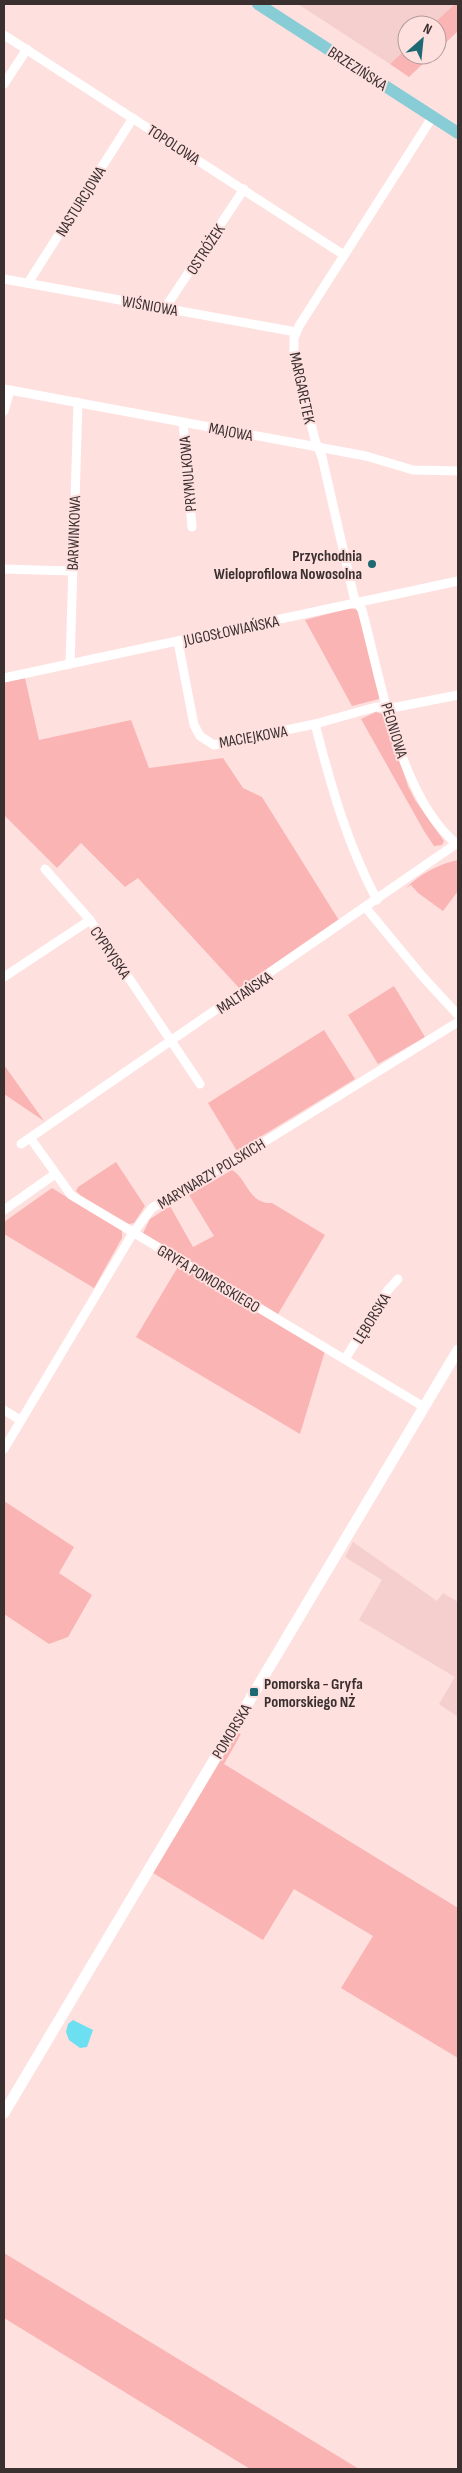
<svg xmlns="http://www.w3.org/2000/svg" width="462" height="2473" font-family="'Sofia Sans Condensed',sans-serif">
<style>
.built{fill:#f4cfce}
.green{fill:#fab4b3}
.water{fill:#6ce0f1}
.lines{fill:none;stroke-linecap:round;stroke-linejoin:round}
.street{stroke:#fff;stroke-width:9}
.secondary{stroke:#fff;stroke-width:11}
.primary{stroke:#88cdd6;stroke-width:12}
.poi-dot{fill:#1e6972;stroke:#fee0df;stroke-width:2}
.labels{text-anchor:middle;stroke-width:4;stroke-linejoin:round;paint-order:stroke}
.street-label{font-size:16px;fill:#3b3030;stroke:#fee0df}
.poi-label{font-size:16px;font-weight:bold;fill:#3b3030;stroke:#fee0df;text-anchor:end}
</style>
<rect width="100%" height="100%" fill="#fee0df"/>
<!-- built -->
<g class="built">
<path d="M298 4H455L432 25H407V48L390 64Z"/>
<path d="M353 1542 437 1601 443 1593 458 1602V1717L439 1704 455 1677 359 1620 382 1580 345 1557Z"/>
</g>
<!-- green -->
<g class="green">
<path d="M455 4H458V31L437 51V25H432Z"/>
<path d="M407 48V55H432L409 77 390 64Z"/>
<path d="M350 608 357 610 360 614 381 695 379 699 352 706 305 620Z"/>
<path d="M25 678 39 740 131 720 149 768 223 758 243 788 262 797 340 922 240 989 138 878 125 887 81 843 57 868 4 815V682Z"/>
<path d="M376 712 385 715 408 786 415 800 444 841 442 845 434 846 424 831 361 719Z"/>
<path d="M458 860V891L443 911 418 893 411 885 406 888C420 874 439 864 458 860Z"/>
<path d="M394 986 425 1037 378 1064 348 1015Z"/>
<path d="M324 1030 355 1079 237 1151 208 1103Z"/>
<path d="M4 1065 44 1121 4 1094Z"/>
<path d="M116 1162 145 1206 134 1223 129 1224 81 1196 76 1191 78 1187Z"/>
<path d="M232 1170C247 1178 248 1204 272 1203L325 1235 278 1314 143 1233 150 1219 170 1206 193 1247 214 1236 189 1195Z"/>
<path d="M52 1188 122 1231V1238L94 1288 4 1234V1222Z"/>
<path d="M179 1265 325 1351 300 1434 136 1337Z"/>
<path d="M4 1501 74 1547 59 1573 92 1595 68 1637 49 1644 4 1614Z"/>
<path d="M237 1733 241 1734 224 1764 458 1908V2058L341 1988 373 1936 294 1889 263 1940 153 1873Z"/>
<path d="M4 2253 359 2469H250L4 2318Z"/>
</g>
<!-- water -->
<path class="water" d="M73 2020 93 2030 87 2047 80 2048 69 2040 66 2032 68 2024Z"/>
<g class="lines">
<!-- street -->
<g class="street">
<path d="M4 35 344 255"/>
<path d="M4 84 27 49"/>
<path d="M433 116 299 326 294 338V353L315 440 322 457 354 597 362 610C381 681 400 799 458 845"/>
<path d="M4 279 296 332"/>
<path d="M28 283 133 118"/>
<path d="M165 308 244 189"/>
<path d="M4 389 366 456 413 470 458 471"/>
<path d="M4 411 10 390"/>
<path d="M183 422 192 527"/>
<path d="M4 569 71 571"/>
<path d="M178 642 194 725 200 736 214 745 315 724 376 707H397L458 695"/>
<path d="M70 664 78 402"/>
<path d="M4 678 458 581"/>
<path d="M315 724C331 786 347 844 377 900"/>
<path d="M45 869 90 920 200 1084"/>
<path d="M366 908 423 977 458 1015"/>
<path d="M4 977 90 920"/>
<path d="M31 1139 71 1195 424 1407"/>
<path d="M21 1144 456 844"/>
<path d="M4 1210 55 1174"/>
<path d="M345 1359 388 1290 398 1279"/>
<path d="M4 1410 20 1420"/>
<path d="M4 1449 133 1233 152 1208 256 1147 458 1022"/>
</g>
<!-- secondary -->
<path class="secondary" d="M4 2113 458 1350"/>
<!-- primary -->
<path class="primary" d="M258 4 458 133"/>
</g>
<!-- markers -->
<g class="poi-dot">
<circle cx="372" cy="564" r="5"/>
<rect x="249" y="1687" width="10" height="10" rx="2.5"/>
</g>
<g class="labels">
<!-- street labels -->
<g class="street-label">
<text transform="translate(358 68) rotate(33)" y="6">BRZEZIŃSKA</text>
<text transform="translate(174 144) rotate(33)" y="6">TOPOLOWA</text>
<text transform="translate(80 201) rotate(-58)" y="6">NASTURCJOWA</text>
<text transform="translate(205 249) rotate(-57)" y="6">OSTRÓŻEK</text>
<text transform="translate(150 305) rotate(10)" y="6">WIŚNIOWA</text>
<text transform="translate(303 388) rotate(78)" y="6">MARGARETEK</text>
<text transform="translate(231 431) rotate(11)" y="6">MAJOWA</text>
<text transform="translate(187 474) rotate(-95)" y="6">PRYMULKOWA</text>
<text transform="translate(73 533) rotate(-88)" y="6">BARWINKOWA</text>
<text transform="translate(231 630) rotate(-12)" y="6">JUGOSŁOWIAŃSKA</text>
<text transform="translate(395 730) rotate(73)" y="6">PEONIOWA</text>
<text transform="translate(253 736) rotate(-10)" y="6">MACIEJKOWA</text>
<text transform="translate(111 952) rotate(56)" y="6">CYPRYJSKA</text>
<text transform="translate(244 992) rotate(-34)" y="6">MALTAŃSKA</text>
<text transform="translate(211 1173) rotate(-31)" y="6">MARYNARZY POLSKICH</text>
<text transform="translate(209 1278) rotate(31)" y="6">GRYFA POMORSKIEGO</text>
<text transform="translate(371 1318) rotate(-58)" y="6">LĘBORSKA</text>
<text transform="translate(231 1731) rotate(-59)" y="6">POMORSKA</text>
</g>
<!-- poi labels -->
<g class="poi-label">
<text x="362" y="561">Przychodnia<tspan x="362" dy="18">Wieloprofilowa Nowosolna</tspan></text>
<text x="264" y="1689" text-anchor="start">Pomorska - Gryfa<tspan x="264" dy="18">Pomorskiego NŻ</tspan></text>
</g>
</g>
<!-- border -->
<rect width="462" height="2473" fill="none" stroke="#3b3030" stroke-width="10"/>
<!-- north arrow -->
<g transform="translate(422 40) rotate(27)"><circle r="24" fill="#fee0df" stroke="#b09a99"/>
<path d="M0-4L9 19L0 12L-9 19Z" fill="#1e6972"/>
<text y="-8" font-size="14" font-weight="bold" text-anchor="middle" fill="#3b3030">N</text>
</g>
</svg>
